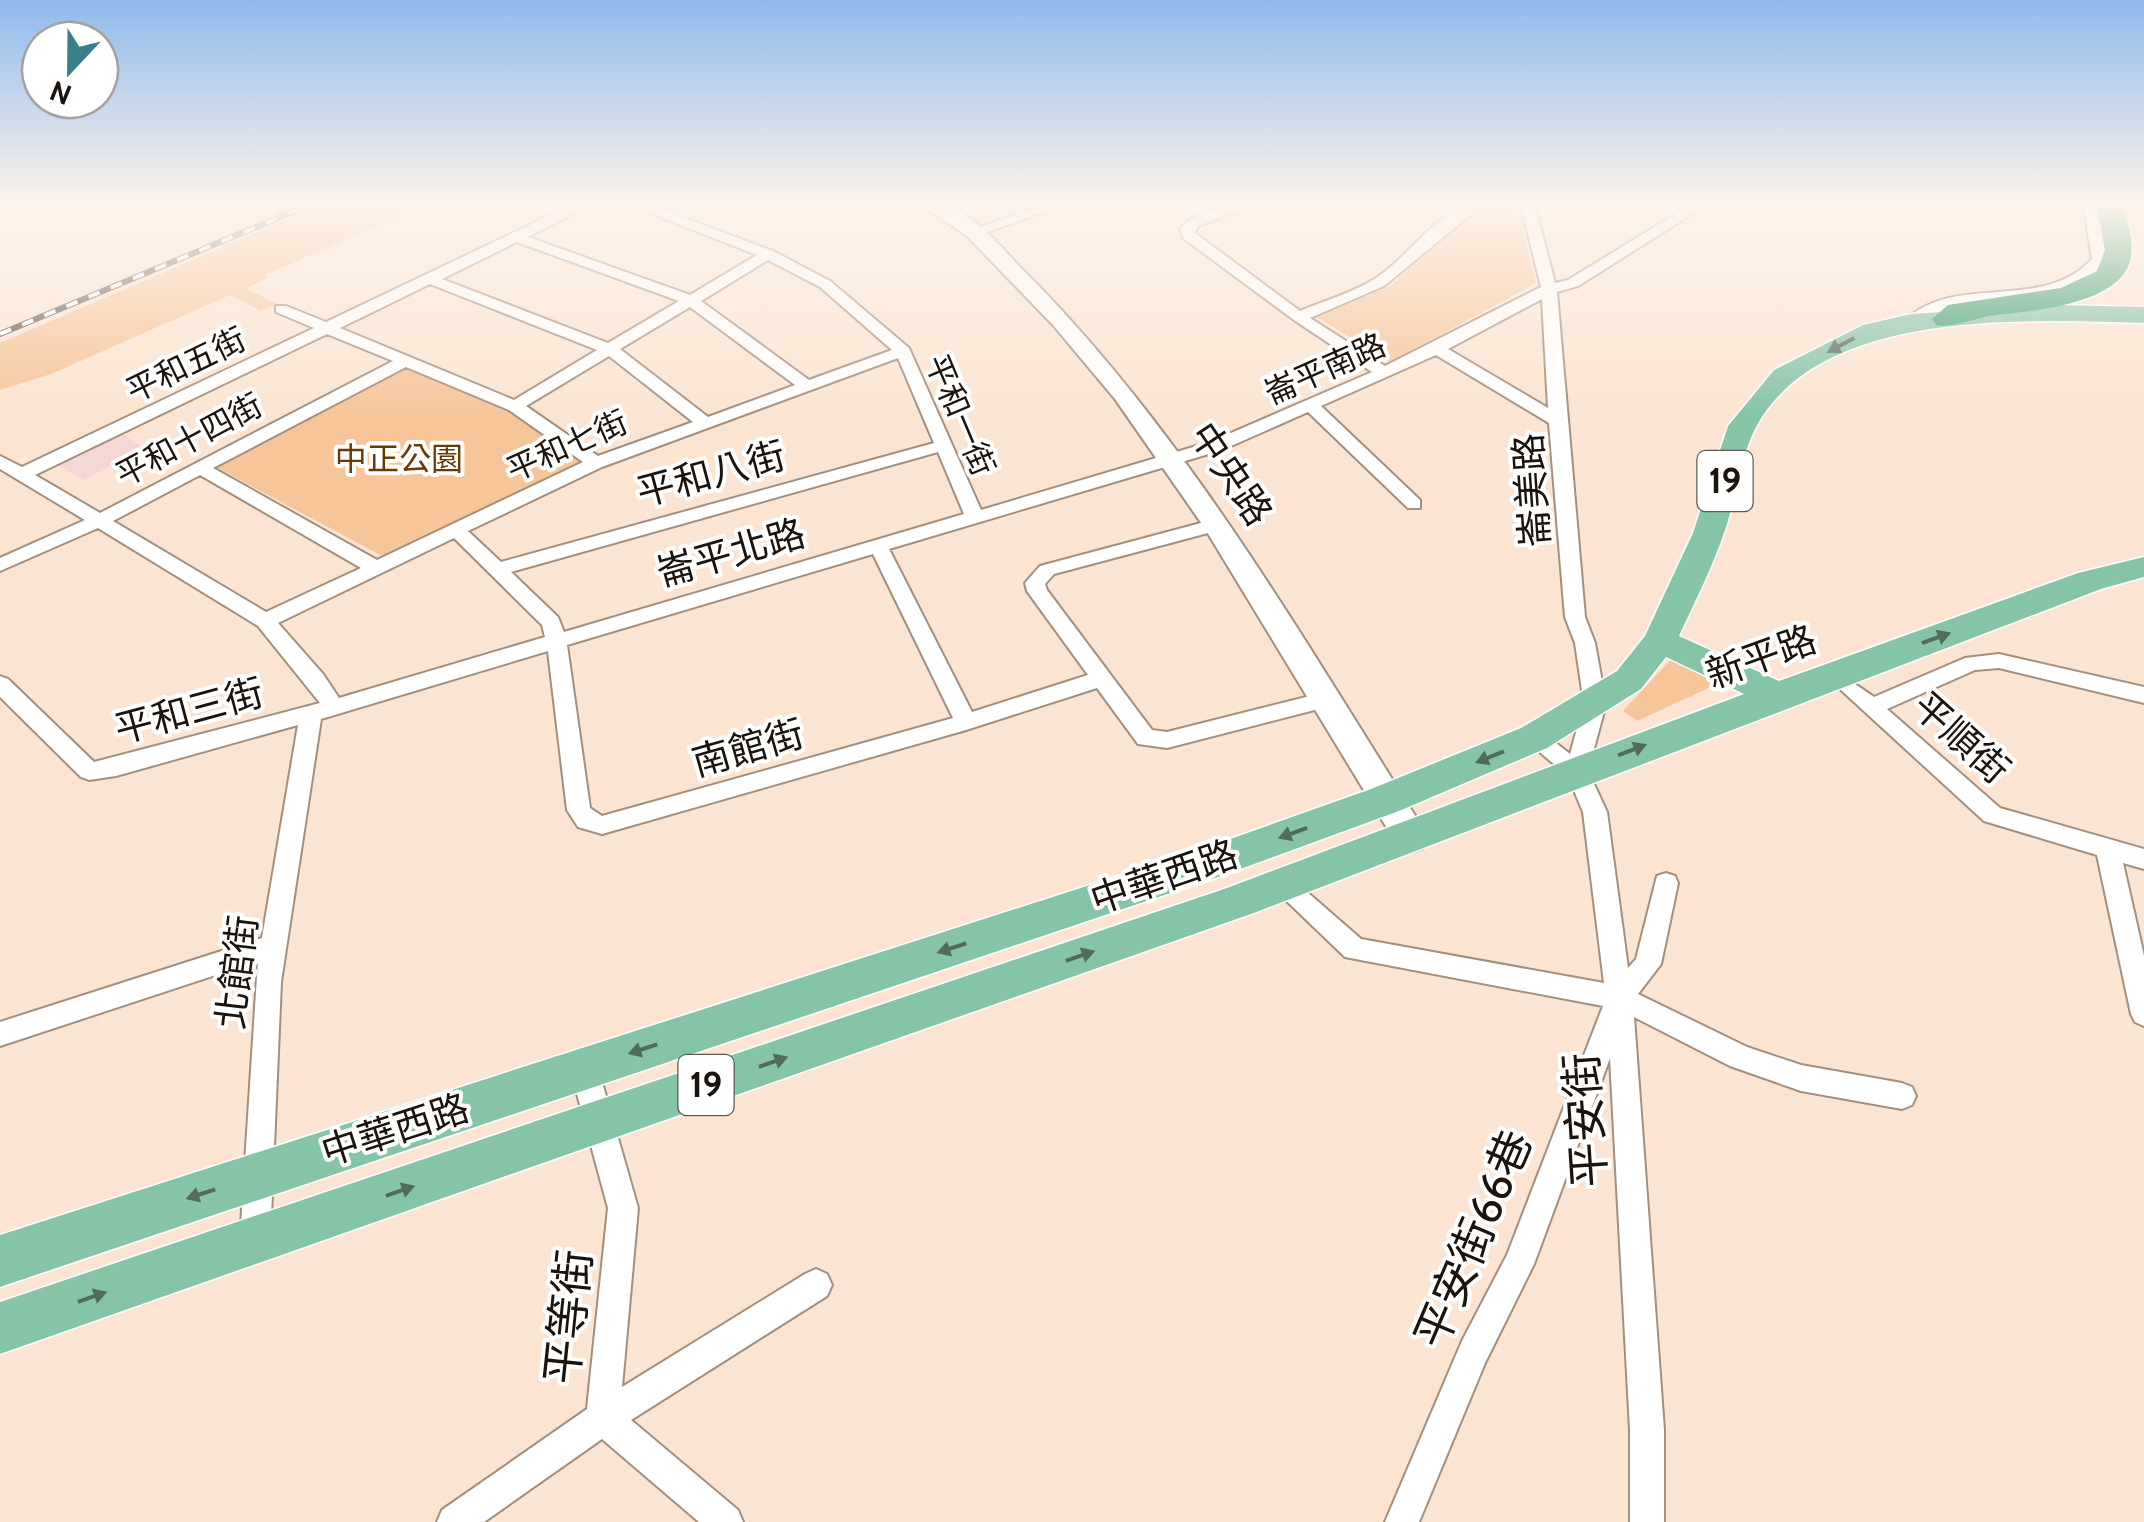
<svg xmlns="http://www.w3.org/2000/svg" width="2144" height="1522" font-family="Cabin,'Noto Sans TC',sans-serif">
<style>
.education{fill:#f3d8d4}
.green{fill:#f6c59a}
.lines{fill:none;stroke-linecap:round;stroke-linejoin:round}
.street-casing{stroke:#a38f7e;stroke-width:4}
.secondary-casing{stroke:#a38f7e;stroke-width:4}
.primary-casing{stroke:#fff;stroke-width:3}
.highway-casing{stroke:#fff;stroke-width:4}
.street{fill:#fff;fill-rule:evenodd}
.secondary{fill:#fff;fill-rule:evenodd}
.primary{fill:#86c4a8;fill-rule:evenodd}
.highway{fill:#359d6e;fill-rule:evenodd}
.rail-casing{stroke:#65594e;stroke-width:6}
.rail{stroke:#fff;stroke-width:4;stroke-dasharray:12;stroke-linecap:butt}
.oneway{fill:#506c5a}
.labels{text-anchor:middle;stroke-width:8;stroke-linejoin:round;paint-order:stroke}
.far-street-label{font-size:32px;fill:#1b140d;stroke:#fff}
.far-park-label{font-size:32px;fill:#693b02;stroke:#fff}
.shield{fill:#fff;stroke:#5f5a56;stroke-width:2.5}
.shield-label{font-size:35px;font-weight:bold;fill:#1b140d}
.street-label{font-size:38px;fill:#1b140d;stroke:#fff}
.near-street-label{font-size:45px;fill:#1b140d;stroke:#fff}
</style>
<rect width="100%" height="100%" fill="#fbe5d2"/>
<!-- education -->
<path class="education" d="M119 432 146 449 83 480 56 464Z"/>
<!-- green -->
<g class="green">
<path d="M327 202H434L265 275 268 278 246 288 277 304 261 311 230 295 51 374 0 390V343Z"/>
<path d="M1492 202H1515L1536 283 1390 362 1317 317 1390 286 1449 233Z"/>
<path d="M402 364 511 408 584 464 384 557 212 465Z"/>
<path d="M1677 653 1730 678 1637 721 1623 711Z"/>
</g>
<g class="lines">
<!-- street casing -->
<g class="street-casing">
<g id="street">
<path d="M578 202H596L528 237 690 295 757 255 622 202H642L773 251 830 281 909 348 981 510 1210 442 1372 372 1294 320 1183 238 1180 229C1197 209 1238 202 1263 202L1198 226 1195 233 1300 311C1324 301 1351 293 1373 280 1410 258 1440 202 1486 202L1384 286 1310 318 1385 366 1541 287 1520 202H1534L1555 283 1568 280 1695 202H1711L1578 286 1557 292 1585 617 1595 643 1606 704 1588 771 1607 812 1628 968 1636 959 1657 876 1666 873 1675 876 1678 883 1661 964 1638 994 1747 1047 1801 1065 1902 1083 1912 1087 1916 1096 1912 1105 1902 1109 1801 1091 1730 1066 1634 1017 1664 1430V1522H1630V1430L1610 1058 1534 1264 1485 1363 1419 1522H1385L1462 1341 1507 1255 1603 1006 1345 957 1270 885 1273 878 1282 875 1291 878 1361 939 1604 983 1583 812 1568 776 1523 738 1526 732H1542L1570 754 1584 704 1575 643 1565 617 1549 423 1436 355 1321 406 1420 500V508H1408L1308 412 1222 450 889 549 972 712 1088 675 1027 591 1025 583 1040 566 1216 519 1223 521V529L1054 574 1045 584 1047 590 1152 730 1167 732 1322 693 1333 701 1330 706 1167 748 1138 744 1097 688 966 730 602 834 578 827 567 810 548 651 321 719 281 982 270 1241 266 1252 255 1256 244 1252 240 1241 258 961 0 1046V1022L262 938 298 725 116 776 89 780 81 777 0 697V676L8 679 94 762 320 703 258 626 98 528 0 571V558L85 520 0 469V456L22 467 314 328 276 312V306H286L326 322ZM517 242 679 301 608 343 442 279ZM768 260 820 287 892 350 809 380 701 301ZM430 284 597 350 514 400 340 328ZM1542 299 1548 408 1448 349ZM690 307 795 385 708 417 620 349ZM327 334 393 361 100 513 35 475ZM609 356 693 422 598 456 526 406ZM898 358 934 443 501 562 468 531 602 467ZM406 367 509 410 583 462 377 560 213 468ZM938 452 964 514 564 632 558 617 511 572ZM200 475 361 568 266 612 113 521ZM454 538 542 625 545 637 339 698 323 674 278 623ZM873 554 953 718 602 816 590 808 567 645Z"/>
<path d="M1051 202H1072L979 235 967 232Z"/>
<path d="M2083 202H2097L2106 260C2064 313 2011 292 1953 306 1937 310 1926 321 1911 327L1903 322C1955 271 2041 314 2092 259Z"/>
<path d="M1999 654 2144 687V703L1999 668 1975 670 1887 709 2000 808 2144 849V869L2123 863 2144 956V1026L2135 1022 2131 1014 2097 855 1984 821 1841 690 1852 682 1874 697 1965 658Z"/>
<path d="M584 1055 594 1059 598 1068 638 1208 622 1387 805 1274 816 1269 827 1274 832 1285 827 1296 631 1420 738 1510 743 1522H699L602 1439 484 1522H437L442 1510 587 1409 608 1208 570 1068 574 1059Z"/>
</g>
</g>
<!-- secondary casing -->
<g class="secondary-casing">
<path id="secondary" d="M916 202C922 202 932 201 938 202 971 210 999 245 1021 268 1185 431 1300 635 1423 828L1428 838 1423 848 1411 852 1399 848 1204 527 1115 399 1053 325 967 236Z"/>
</g>
<!-- primary casing -->
<g class="primary-casing">
<path id="primary" d="M2059 305 2144 307V323C2028 320 1821 307 1756 427 1740 457 1736 498 1725 530 1713 566 1695 601 1679 636L1779 681 2078 573 2144 557V577L2101 589 1251 914 0 1354V1302L1224 889 1744 694 1666 657 1641 689 1547 748 1399 811 1224 875 0 1287V1235L1202 849 1371 789 1521 728 1617 671 1645 636 1693 533 1728 426 1774 370 1863 325 1911 314Z"/>
</g>
<!-- highway casing -->
<g class="highway-casing">
<path id="highway" d="M2096 202H2122C2126 219 2134 238 2131 256 2125 304 2033 311 1996 315 1977 317 1951 329 1936 325L1932 319 1948 305 2061 288 2097 271 2105 250Z"/>
</g>
<!-- street -->
<use href="#street" class="street"/>
<!-- secondary -->
<use href="#secondary" class="secondary"/>
<!-- primary -->
<use href="#primary" class="primary"/>
<!-- highway -->
<use href="#highway" class="highway"/>
<!-- rail casing -->
<g class="rail-casing">
<path id="rail" d="M0 334 316 202"/>
</g>
<!-- rail -->
<use href="#rail" class="rail"/>
</g>
<!-- one-way arrows -->
<defs><path id="oneway-solid" d="M-6-.8H1V-3.2L6.5 0L1 3.2V.8H-6Z" transform="scale(2.5)"/></defs>
<g class="oneway">
<use href="#oneway-solid" transform="translate(1841 345) rotate(152)"/>
<use href="#oneway-solid" transform="translate(1936 638) rotate(-20)"/>
<use href="#oneway-solid" transform="translate(1632 750) rotate(-21)"/>
<use href="#oneway-solid" transform="translate(1490 757) rotate(158)"/>
<use href="#oneway-solid" transform="translate(1293 833) rotate(160)"/>
<use href="#oneway-solid" transform="translate(952 948) rotate(162)"/>
<use href="#oneway-solid" transform="translate(1080 956) rotate(-19)"/>
<use href="#oneway-solid" transform="translate(643 1049) rotate(162)"/>
<use href="#oneway-solid" transform="translate(773 1062) rotate(-19)"/>
<use href="#oneway-solid" transform="translate(400 1191) rotate(-19)"/>
<use href="#oneway-solid" transform="translate(201 1194) rotate(162)"/>
<use href="#oneway-solid" transform="translate(92 1297) rotate(-19)"/>
</g>
<!-- sky -->
<linearGradient id="sky" x2="0" y2="1"><stop stop-color="#8fbaec"/><stop offset="0.49" stop-color="#fdf3eb"/><stop offset="1" stop-color="#fdf3eb" stop-opacity="0"/></linearGradient>
<rect width="2144" height="416" fill="url(#sky)"/>
<g class="labels">
<!-- far-street labels -->
<g class="far-street-label">
<text transform="translate(186 365) rotate(-26)" y="11">平和五街</text>
<text transform="translate(1325 369) rotate(-24)" y="11">崙平南路</text>
<text transform="translate(960 415) rotate(67)" y="11">平和一街</text>
<text transform="translate(189 440) rotate(-28)" y="11">平和十四街</text>
<text transform="translate(567 446) rotate(-24)" y="11">平和七街</text>
</g>
<!-- far-park labels -->
<g class="far-park-label">
<text x="399" y="470">中正公園</text>
</g>
<!-- shield labels -->
<g class="shield">
<rect x="1697.5" y="451" width="55" height="60" rx="8"/>
<rect x="678.5" y="1055" width="55" height="60" rx="8"/>
</g>
<g class="shield-label">
<text x="1725" y="493">19</text>
<text x="706" y="1097">19</text>
</g>
<!-- street labels -->
<g class="street-label">
<text transform="translate(711 474) rotate(-15)" y="13">平和八街</text>
<text transform="translate(1231 474) rotate(56)" y="13">中央路</text>
<text transform="translate(1532 490) rotate(-94)" y="13">崙美路</text>
<text transform="translate(731 553) rotate(-16)" y="13">崙平北路</text>
<text transform="translate(1761 657) rotate(-20)" y="13">新平路</text>
<text transform="translate(189 711) rotate(-15)" y="13">平和三街</text>
<text transform="translate(1961 738) rotate(42)" y="13">平順街</text>
<text transform="translate(748 748) rotate(-16)" y="13">南館街</text>
<text transform="translate(1164 877) rotate(-19)" y="13">中華西路</text>
<text transform="translate(237 972) rotate(-83)" y="13">北館街</text>
<text transform="translate(395 1130) rotate(-18)" y="13">中華西路</text>
</g>
<!-- near-street labels -->
<g class="near-street-label">
<text transform="translate(1585 1120) rotate(-94)" y="16">平安街</text>
<text transform="translate(1473 1239) rotate(-67)" y="16">平安街66巷</text>
<text transform="translate(568 1317) rotate(-84)" y="16">平等街</text>
</g>
</g>
<!-- north arrow -->
<g transform="translate(70 70) rotate(202)"><circle r="48" fill="#ffffff" stroke="#a4a19e" stroke-width="2.5"/>
<path d="M0-8L18 38L0 25L-18 38Z" fill="#397f8b"/>
<text y="-15" font-size="28" font-weight="bold" text-anchor="middle" fill="#1b140d">N</text>
</g>
</svg>
